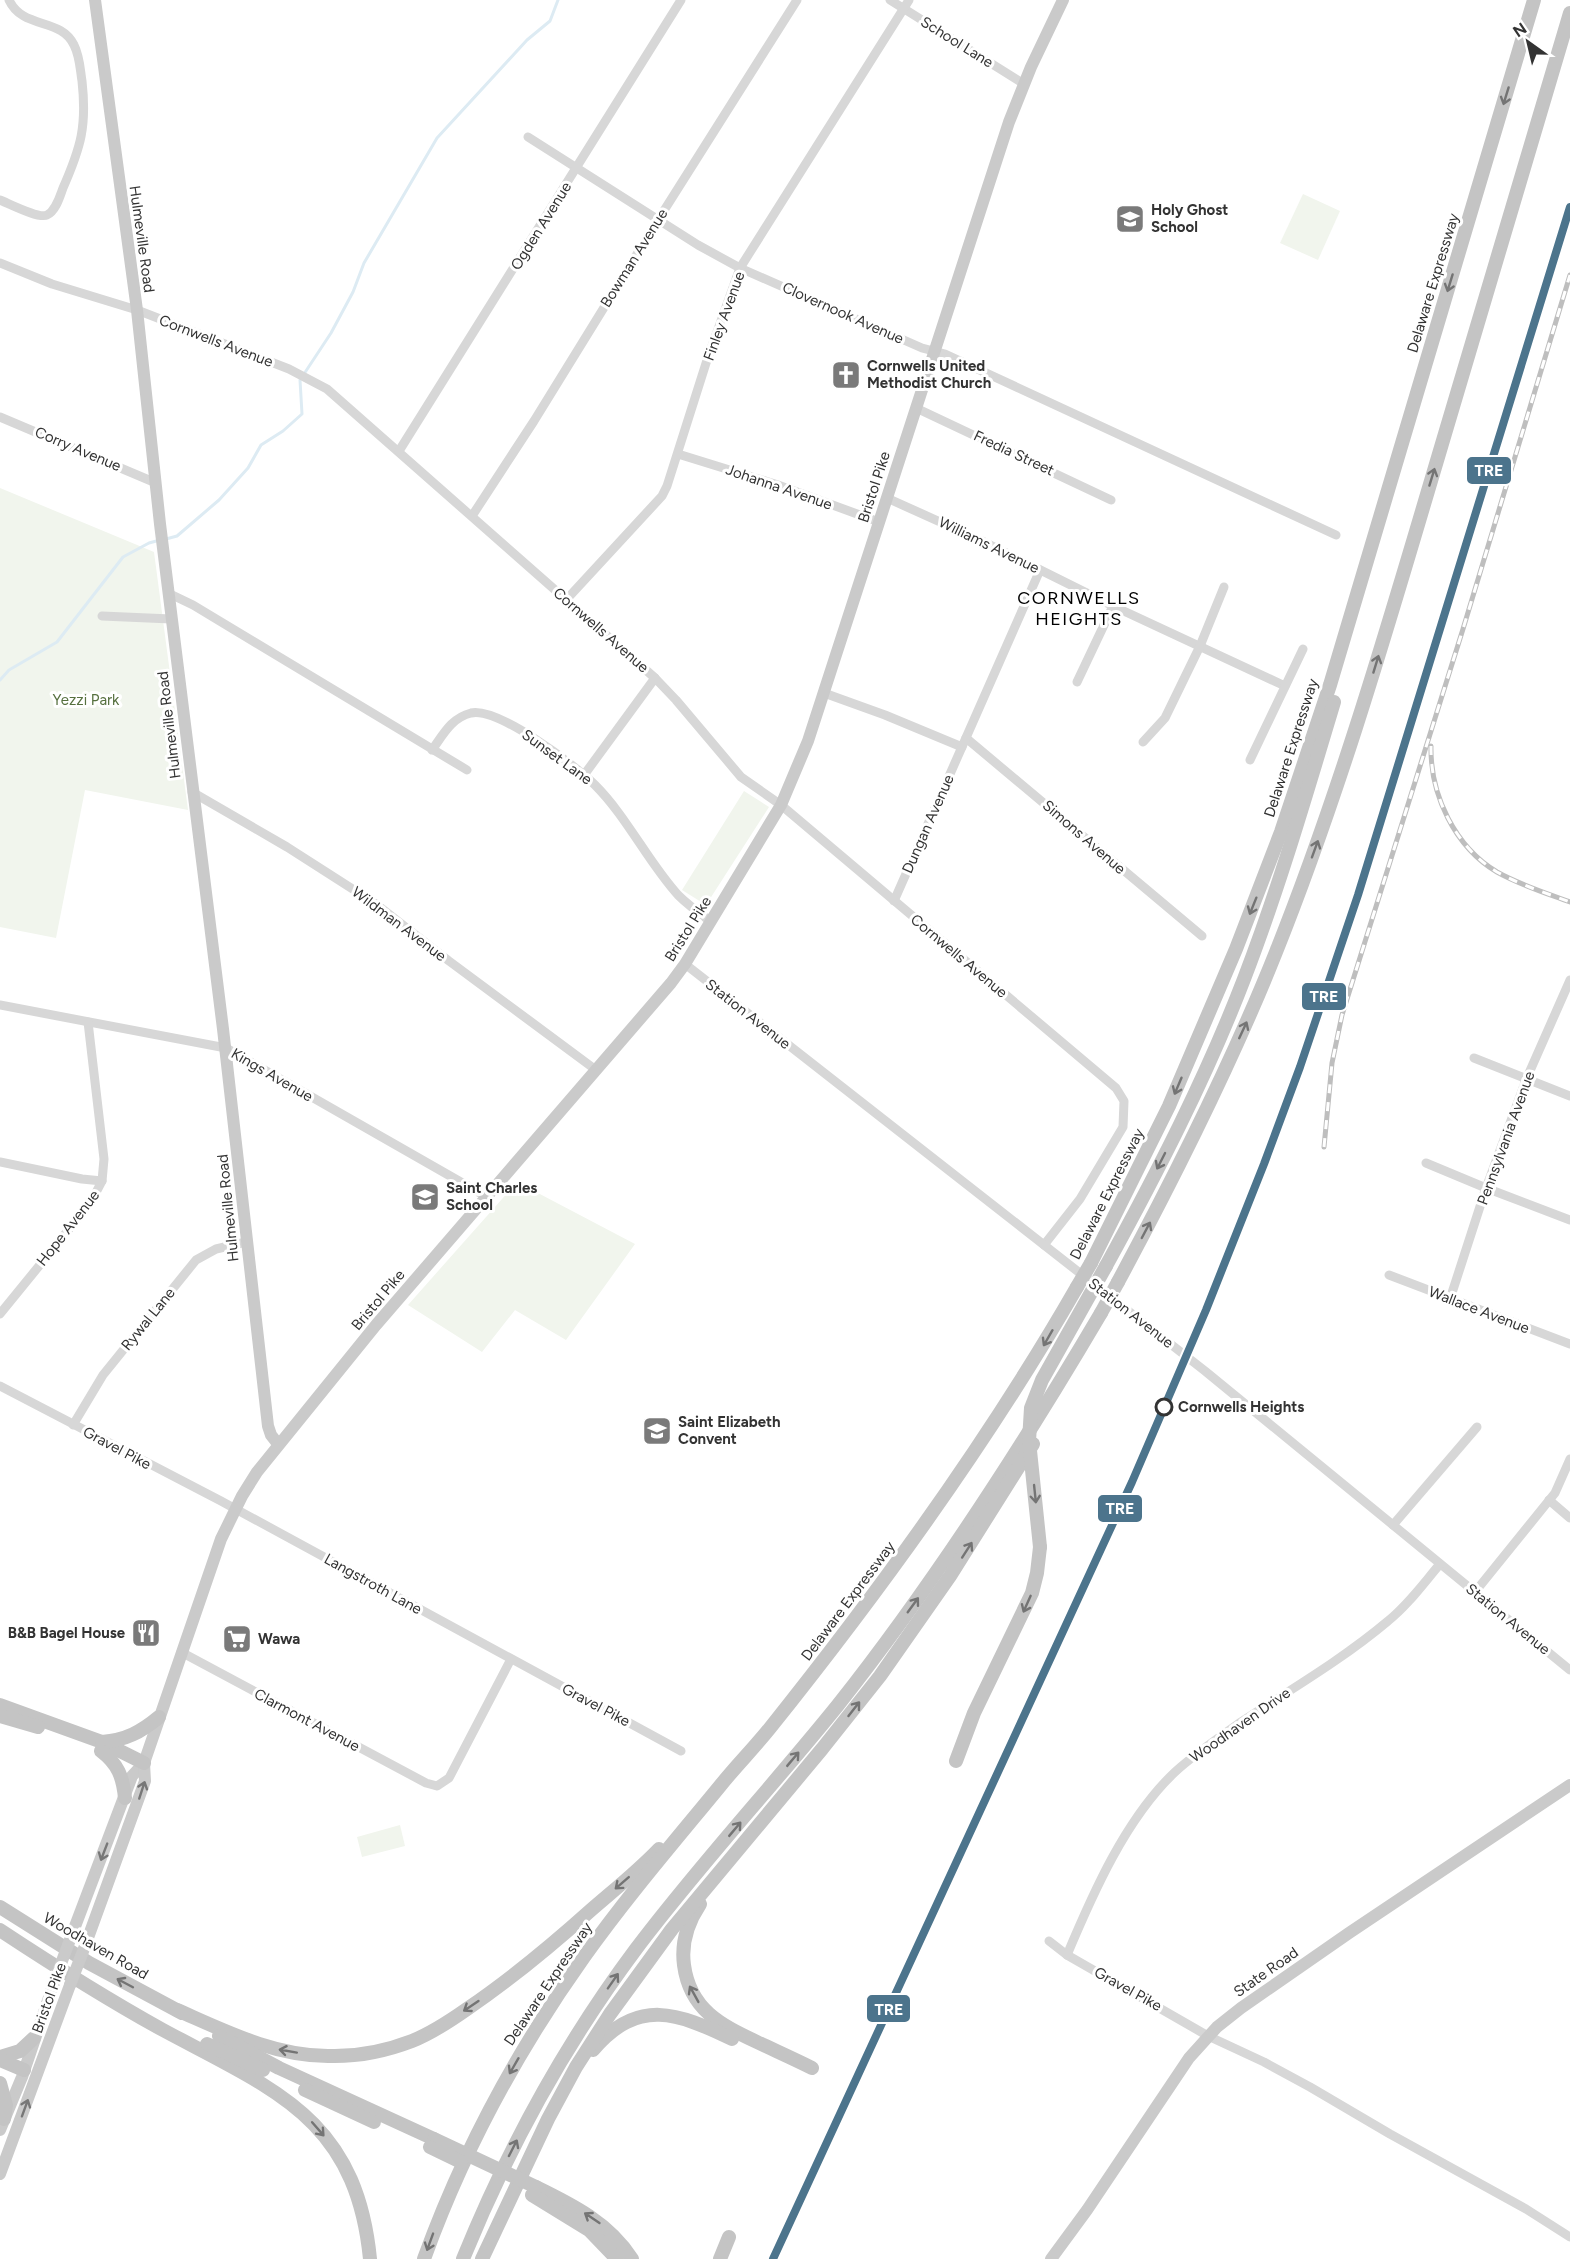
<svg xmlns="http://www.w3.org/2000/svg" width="1570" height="2259" font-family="Figtree,sans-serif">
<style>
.green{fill:#f1f5ed}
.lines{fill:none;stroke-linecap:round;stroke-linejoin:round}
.stream{stroke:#ddebf3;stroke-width:3}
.minor{stroke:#d7d7d7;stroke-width:9}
.major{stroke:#cacaca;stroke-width:12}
.highway{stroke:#c4c4c4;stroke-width:14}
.rail-casing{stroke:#bebebe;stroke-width:5}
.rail{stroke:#fff;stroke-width:3;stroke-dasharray:9;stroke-linecap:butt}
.major-bridge{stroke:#cacaca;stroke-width:12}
.highway-bridge{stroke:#c4c4c4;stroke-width:14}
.rail-1-casing{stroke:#fff;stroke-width:12}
.rail-1{stroke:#4c748c;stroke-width:8}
.oneway{stroke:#747474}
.oneway2{stroke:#777}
.stop-dot{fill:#fff;stroke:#333;stroke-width:3}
.labels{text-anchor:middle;stroke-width:6;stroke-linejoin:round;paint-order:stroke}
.street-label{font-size:15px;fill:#333;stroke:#fff}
.poi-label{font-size:15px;font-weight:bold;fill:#333;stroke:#fff;text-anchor:start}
.park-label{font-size:15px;fill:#56703f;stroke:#fff}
.stop-label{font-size:15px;font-weight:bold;fill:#333;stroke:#fff;text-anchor:start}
.quarter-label{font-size:18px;letter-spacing:1.5px;fill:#000;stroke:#fff}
.line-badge{stroke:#fff;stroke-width:2}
.badge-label{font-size:16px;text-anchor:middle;font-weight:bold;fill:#fff}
</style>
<rect width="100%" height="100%" fill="#fff"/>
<!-- green -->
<g class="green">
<path d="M1303 194 1340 211 1318 260 1280 243Z"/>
<path d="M0 488 154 552 188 810 85 790 56 938 0 927Z"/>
<path d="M744 791 769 807 706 905 682 890Z"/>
<path d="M517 1182 635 1244 566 1340 515 1310 482 1352 408 1305Z"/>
<path d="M400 1825 405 1846 362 1857 357 1837Z"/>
</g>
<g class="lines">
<!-- stream -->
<g class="stream">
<path d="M166 539 177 536 219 500 248 468 261 445 283 431 302 414 300 380 331 333 353 292 364 263 437 138 527 40 550 21 558 0"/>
<path d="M0 680 9 670 57 642 123 557 149 543 160 540"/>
</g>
<!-- minor -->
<g class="minor">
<path d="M890 0 1024 84"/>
<path d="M528 137 698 245 740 268 922 348 945 354 1336 535"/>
<path d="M0 200C10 204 39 219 47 215 56 211 60 196 63 188 81 147 87 126 82 81 80 69 80 57 74 45 61 17 23 30 9 0"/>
<path d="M0 263 52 284 137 310 212 339 289 369 327 389 655 678 676 700 741 777 781 805 1116 1088 1124 1101 1123 1127 1080 1199 1044 1245"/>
<path d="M916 408 1111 500"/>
<path d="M0 417 156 483"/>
<path d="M399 451 681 0"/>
<path d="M678 454 778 485 879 522"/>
<path d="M887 498 980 540 1113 606 1285 686"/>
<path d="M472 516 534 421 658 220 797 0"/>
<path d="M168 593 193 605 467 770"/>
<path d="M566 600 662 496 667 486 707 360 740 268 909 0"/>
<path d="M102 616 171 619"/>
<path d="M1077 682 1113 606"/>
<path d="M824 693 885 715 962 747"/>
<path d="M966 738 1202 936"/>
<path d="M1143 742 1165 718 1200 646 1224 587"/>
<path d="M432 750C443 735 451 718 471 713 498 707 575 765 595 785 627 817 648 862 678 895 688 905 699 913 710 921"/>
<path d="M1250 760 1303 649"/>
<path d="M584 775 655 678"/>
<path d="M192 792 287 847 376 904 449 961 596 1070"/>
<path d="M894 901 1040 570"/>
<path d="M685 964 1205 1371 1570 1670"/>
<path d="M0 1005 226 1048 487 1197"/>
<path d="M1474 1058 1570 1096"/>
<path d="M0 1162 82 1179 102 1181"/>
<path d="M1426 1163 1486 1188 1570 1220"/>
<path d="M1389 1275 1570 1344"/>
<path d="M1450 1299 1486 1188 1526 1080 1570 980"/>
<path d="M0 1314 91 1202 102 1181 104 1159 88 1022"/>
<path d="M0 1386 221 1501 681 1751"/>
<path d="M73 1425 103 1375 196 1260 216 1249 246 1242"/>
<path d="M1549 1500 1570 1518"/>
<path d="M1393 1525 1477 1427"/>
<path d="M1475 1592 1555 1493 1570 1459"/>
<path d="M181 1652 426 1783 437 1786 449 1778 511 1659"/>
<path d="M1049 1941 1067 1955 1208 2036 1264 2062 1310 2087 1390 2134 1526 2209 1570 2237"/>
<path d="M1067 1955C1093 1893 1126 1818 1175 1772 1196 1753 1218 1738 1241 1722 1290 1690 1343 1659 1388 1621 1408 1605 1423 1584 1440 1564"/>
</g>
<!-- major -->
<g class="major">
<path d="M95 0 137 310 160 524 223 1029 268 1426 271 1435 278 1444"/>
<path d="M71 1937 132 1776 144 1763"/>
<path d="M85 1946 145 1781 144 1763 221 1539 242 1496 257 1472 376 1325 671 983 685 964 781 805 808 741 1009 122 1031 67 1063 0"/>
<path d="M0 2130 22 2077 56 1977"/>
<path d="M0 2174 70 1985"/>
<path d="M1051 2259 1087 2210 1189 2058 1217 2027 1241 2008 1349 1933 1570 1785"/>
</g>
<!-- highway -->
<g class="highway">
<path d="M1091 1263 1169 1106 1236 949 1281 832 1330 685 1534 0"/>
<path d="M1106 1266C1157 1173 1206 1078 1244 979 1279 888 1306 795 1334 702"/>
<path d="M1118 1282C1176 1174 1231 1065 1276 952 1335 804 1380 653 1425 501 1473 338 1522 176 1570 13"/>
<path d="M0 1705 102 1742 144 1763"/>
<path d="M0 1716 38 1727"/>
<path d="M102 1742C126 1740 141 1732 159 1717"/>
<path d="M101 1751C118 1764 123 1777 125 1798"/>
<path d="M956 1761 974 1713 1032 1593 1037 1573 1040 1547"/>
<path d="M700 1904C688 1922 681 1943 684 1965 690 2010 721 2025 757 2042 776 2051 794 2059 812 2068"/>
<path d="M0 1907 89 1963 182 2013"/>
<path d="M0 1930C53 1965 107 1999 163 2030 274 2090 356 2117 370 2259"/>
<path d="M177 2010C225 2031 274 2056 328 2056 357 2057 386 2051 412 2041 432 2033 450 2021 467 2009 511 1979 552 1945 591 1910 614 1890 638 1871 659 1849"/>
<path d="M219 2036 279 2068 434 2139"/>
<path d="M207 2044 263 2070"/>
<path d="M593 2050C638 1997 678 2013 732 2039"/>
<path d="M0 2057 20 2051 34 2038"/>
<path d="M0 2060 24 2070"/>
<path d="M0 2083 6 2105 4 2119"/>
<path d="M305 2090 374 2122"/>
<path d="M536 2187C573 2205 609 2223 632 2259"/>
<path d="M532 2195 589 2230 617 2259"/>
<path d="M424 2259C463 2151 517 2051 584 1957 626 1898 674 1842 720 1786 736 1766 754 1748 770 1728 882 1588 988 1442 1077 1287"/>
<path d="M463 2259C508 2148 565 2044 636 1949 700 1864 772 1787 838 1705 936 1581 1021 1449 1101 1313"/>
<path d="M482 2259 548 2119 576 2067 610 2014 672 1929 822 1749 880 1676 950 1576 1033 1444"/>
<path d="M720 2259 729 2237"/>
</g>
<!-- rail casing -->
<g class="rail-casing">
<g id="rail">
<path d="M1431 746C1430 795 1455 847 1497 872 1520 885 1546 893 1570 902"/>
<path d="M1324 1147 1332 1063 1342 1015 1463 629 1570 275"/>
</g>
</g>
<!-- rail -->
<use href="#rail" class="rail"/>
<!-- major-bridge -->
<g class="major-bridge">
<path d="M56 1977 71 1937"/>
<path d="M70 1985 85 1946"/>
</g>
<!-- highway-bridge -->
<g class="highway-bridge">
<path d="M1077 1287 1091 1263"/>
<path d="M1101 1313 1118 1282"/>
<path d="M1040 1547 1029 1441 1031 1408 1042 1380 1106 1266"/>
<path d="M434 2139 536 2187"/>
<path d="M430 2147 461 2162"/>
</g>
<!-- rail-1 casing -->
<g class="rail-1-casing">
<path id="rail-1" d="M773 2259 1132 1482 1206 1310 1264 1164 1300 1067 1358 895 1570 207"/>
</g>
<!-- rail-1 -->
<use href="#rail-1" class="rail-1"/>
</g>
<!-- one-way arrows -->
<defs><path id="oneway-shaft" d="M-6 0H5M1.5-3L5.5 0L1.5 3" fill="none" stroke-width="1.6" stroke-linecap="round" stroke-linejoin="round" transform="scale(1.5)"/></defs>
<g class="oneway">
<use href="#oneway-shaft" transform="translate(1506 96) rotate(107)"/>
<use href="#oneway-shaft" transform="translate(1450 283) rotate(107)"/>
<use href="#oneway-shaft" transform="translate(1432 477) rotate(-73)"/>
<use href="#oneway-shaft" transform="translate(1376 664) rotate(-73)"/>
<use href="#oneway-shaft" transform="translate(1315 849) rotate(-70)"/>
<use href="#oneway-shaft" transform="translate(1253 906) rotate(112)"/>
<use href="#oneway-shaft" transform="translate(1243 1030) rotate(-65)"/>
<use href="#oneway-shaft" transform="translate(1178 1086) rotate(113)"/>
<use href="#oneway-shaft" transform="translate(1161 1161) rotate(117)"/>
<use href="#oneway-shaft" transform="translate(1146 1230) rotate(-62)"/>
<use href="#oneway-shaft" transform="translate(1048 1338) rotate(120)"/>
<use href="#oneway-shaft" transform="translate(1035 1494) rotate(84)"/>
<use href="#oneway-shaft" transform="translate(967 1550) rotate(-57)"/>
<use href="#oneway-shaft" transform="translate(1027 1604) rotate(114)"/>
<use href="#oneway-shaft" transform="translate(913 1605) rotate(-54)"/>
<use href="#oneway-shaft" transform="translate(854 1709) rotate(-52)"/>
<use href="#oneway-shaft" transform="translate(793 1759) rotate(-50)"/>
<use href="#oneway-shaft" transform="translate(735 1829) rotate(-50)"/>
<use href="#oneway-shaft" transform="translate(622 1883) rotate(139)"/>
<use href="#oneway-shaft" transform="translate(613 1981) rotate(-55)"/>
<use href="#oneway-shaft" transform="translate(125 1983) rotate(-152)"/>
<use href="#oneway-shaft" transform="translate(694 1994) rotate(-119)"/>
<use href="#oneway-shaft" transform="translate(471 2006) rotate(146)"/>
<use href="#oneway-shaft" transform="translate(288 2051) rotate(-170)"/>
<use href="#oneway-shaft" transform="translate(514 2066) rotate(120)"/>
<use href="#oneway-shaft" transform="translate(318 2129) rotate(49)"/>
<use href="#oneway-shaft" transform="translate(513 2148) rotate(-63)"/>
<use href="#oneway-shaft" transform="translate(592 2218) rotate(-146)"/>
<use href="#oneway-shaft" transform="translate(430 2242) rotate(110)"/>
</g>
<g class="oneway2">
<use href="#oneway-shaft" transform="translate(142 1790) rotate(-72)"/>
<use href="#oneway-shaft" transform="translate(104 1852) rotate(111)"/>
<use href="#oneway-shaft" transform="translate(25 2108) rotate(-70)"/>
</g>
<!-- icons -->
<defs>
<g id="school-square" transform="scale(1.5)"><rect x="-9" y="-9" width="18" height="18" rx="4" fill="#7a7a7a" stroke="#fff"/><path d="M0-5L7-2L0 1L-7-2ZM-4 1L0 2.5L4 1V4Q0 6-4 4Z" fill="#fff"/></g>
<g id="church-square" transform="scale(1.5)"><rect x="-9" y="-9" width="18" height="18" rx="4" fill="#7a7a7a" stroke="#fff"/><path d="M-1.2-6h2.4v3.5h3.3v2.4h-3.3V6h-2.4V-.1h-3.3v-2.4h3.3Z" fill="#fff"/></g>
<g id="restaurant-square" transform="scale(1.5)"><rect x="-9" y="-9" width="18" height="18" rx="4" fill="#7a7a7a" stroke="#fff"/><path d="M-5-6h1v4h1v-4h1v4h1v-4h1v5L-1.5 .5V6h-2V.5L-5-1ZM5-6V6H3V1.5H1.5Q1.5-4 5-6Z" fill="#fff"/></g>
<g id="supermarket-square" transform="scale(1.5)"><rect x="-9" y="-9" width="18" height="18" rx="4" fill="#7a7a7a" stroke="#fff"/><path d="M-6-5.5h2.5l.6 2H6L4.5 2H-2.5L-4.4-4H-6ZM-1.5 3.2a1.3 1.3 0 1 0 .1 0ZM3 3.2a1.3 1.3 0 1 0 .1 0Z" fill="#fff"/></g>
</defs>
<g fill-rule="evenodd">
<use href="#school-square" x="1130" y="219"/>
<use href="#church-square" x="846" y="375"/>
<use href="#school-square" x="425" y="1197"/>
<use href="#school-square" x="657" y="1431"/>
<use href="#restaurant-square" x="146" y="1633"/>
<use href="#supermarket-square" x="237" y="1639"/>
</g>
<!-- markers -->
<circle class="stop-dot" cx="1164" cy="1407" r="8"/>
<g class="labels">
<!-- street labels -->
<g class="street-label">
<text transform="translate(957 42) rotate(32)" y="5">School Lane</text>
<text transform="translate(541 226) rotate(-58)" y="5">Ogden Avenue</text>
<text transform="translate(142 239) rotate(82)" y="5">Hulmeville Road</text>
<text transform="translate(634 258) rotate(-58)" y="5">Bowman Avenue</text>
<text transform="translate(1433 283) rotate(-73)" y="5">Delaware Expressway</text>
<text transform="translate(843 313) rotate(24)" y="5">Clovernook Avenue</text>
<text transform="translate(724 316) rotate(-70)" y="5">Finley Avenue</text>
<text transform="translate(216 341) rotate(21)" y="5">Cornwells Avenue</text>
<text transform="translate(78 449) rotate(23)" y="5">Corry Avenue</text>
<text transform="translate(1014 453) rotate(25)" y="5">Fredia Street</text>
<text transform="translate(779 487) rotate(19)" y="5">Johanna Avenue</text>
<text transform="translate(874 487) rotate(-72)" y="5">Bristol Pike</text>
<text transform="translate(989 545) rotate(26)" y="5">Williams Avenue</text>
<text transform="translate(601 630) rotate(41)" y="5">Cornwells Avenue</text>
<text transform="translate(169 725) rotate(-97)" y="5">Hulmeville Road</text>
<text transform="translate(1291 748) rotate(-72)" y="5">Delaware Expressway</text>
<text transform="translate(557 757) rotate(36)" y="5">Sunset Lane</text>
<text transform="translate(928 824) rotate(-66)" y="5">Dungan Avenue</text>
<text transform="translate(1084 837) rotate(41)" y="5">Simons Avenue</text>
<text transform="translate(399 924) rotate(37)" y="5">Wildman Avenue</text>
<text transform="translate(688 929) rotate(-58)" y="5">Bristol Pike</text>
<text transform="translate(959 956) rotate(40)" y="5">Cornwells Avenue</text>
<text transform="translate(748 1014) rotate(38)" y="5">Station Avenue</text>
<text transform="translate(272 1075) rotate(30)" y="5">Kings Avenue</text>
<text transform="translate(1506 1138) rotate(-70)" y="5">Pennsylvania Avenue</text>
<text transform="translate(1107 1194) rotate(-63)" y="5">Delaware Expressway</text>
<text transform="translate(228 1208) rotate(-96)" y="5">Hulmeville Road</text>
<text transform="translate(68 1228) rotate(-52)" y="5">Hope Avenue</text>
<text transform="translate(378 1300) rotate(-50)" y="5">Bristol Pike</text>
<text transform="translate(1479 1310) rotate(21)" y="5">Wallace Avenue</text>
<text transform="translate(1131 1313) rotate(38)" y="5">Station Avenue</text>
<text transform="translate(148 1319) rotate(-51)" y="5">Rywal Lane</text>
<text transform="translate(117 1448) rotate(28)" y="5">Gravel Pike</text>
<text transform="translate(373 1584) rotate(29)" y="5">Langstroth Lane</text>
<text transform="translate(848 1601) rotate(-53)" y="5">Delaware Expressway</text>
<text transform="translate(1508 1619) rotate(39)" y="5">Station Avenue</text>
<text transform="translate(596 1705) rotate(28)" y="5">Gravel Pike</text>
<text transform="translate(307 1720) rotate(28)" y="5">Clarmont Avenue</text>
<text transform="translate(1240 1725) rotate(-35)" y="5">Woodhaven Drive</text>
<text transform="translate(96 1946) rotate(30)" y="5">Woodhaven Road</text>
<text transform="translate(1266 1972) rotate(-35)" y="5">State Road</text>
<text transform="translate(548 1984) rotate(-56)" y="5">Delaware Expressway</text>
<text transform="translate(1128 1989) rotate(29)" y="5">Gravel Pike</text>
<text transform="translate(49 1998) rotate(-70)" y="5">Bristol Pike</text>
</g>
<!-- poi labels -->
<g class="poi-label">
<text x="1151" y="215">Holy Ghost<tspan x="1151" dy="17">School</tspan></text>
<text x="867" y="371">Cornwells United<tspan x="867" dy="17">Methodist Church</tspan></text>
<text x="446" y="1193">Saint Charles<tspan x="446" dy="17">School</tspan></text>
<text x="678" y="1427">Saint Elizabeth<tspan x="678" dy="17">Convent</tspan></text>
<text x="125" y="1638" text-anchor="end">B&amp;B Bagel House</text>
<text x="258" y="1644">Wawa</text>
</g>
<!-- park labels -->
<g class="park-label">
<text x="86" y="705">Yezzi Park</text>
</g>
<!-- stop labels -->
<g class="stop-label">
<text x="1178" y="1412">Cornwells Heights</text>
</g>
<!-- quarter labels -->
<g class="quarter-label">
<text x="1079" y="604">CORNWELLS<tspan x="1079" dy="21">HEIGHTS</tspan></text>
</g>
</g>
<g class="line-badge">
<rect x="1466" y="456" width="46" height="29" rx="6" fill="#4c748c"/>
<rect x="1301" y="982" width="46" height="29" rx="6" fill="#4c748c"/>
<rect x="1097" y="1494" width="46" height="29" rx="6" fill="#4c748c"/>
<rect x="866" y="1994" width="45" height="29" rx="6" fill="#4c748c"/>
</g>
<g class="badge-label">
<text x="1489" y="476">TRE</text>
<text x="1324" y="1002">TRE</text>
<text x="1120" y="1514">TRE</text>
<text x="889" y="2015">TRE</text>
</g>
<!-- north arrow -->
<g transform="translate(1528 42) rotate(326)" stroke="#ffffff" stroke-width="4.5" paint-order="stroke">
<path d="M0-4.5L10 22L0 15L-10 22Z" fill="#333333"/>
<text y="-9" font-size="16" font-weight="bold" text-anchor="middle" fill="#333333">N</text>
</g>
</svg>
